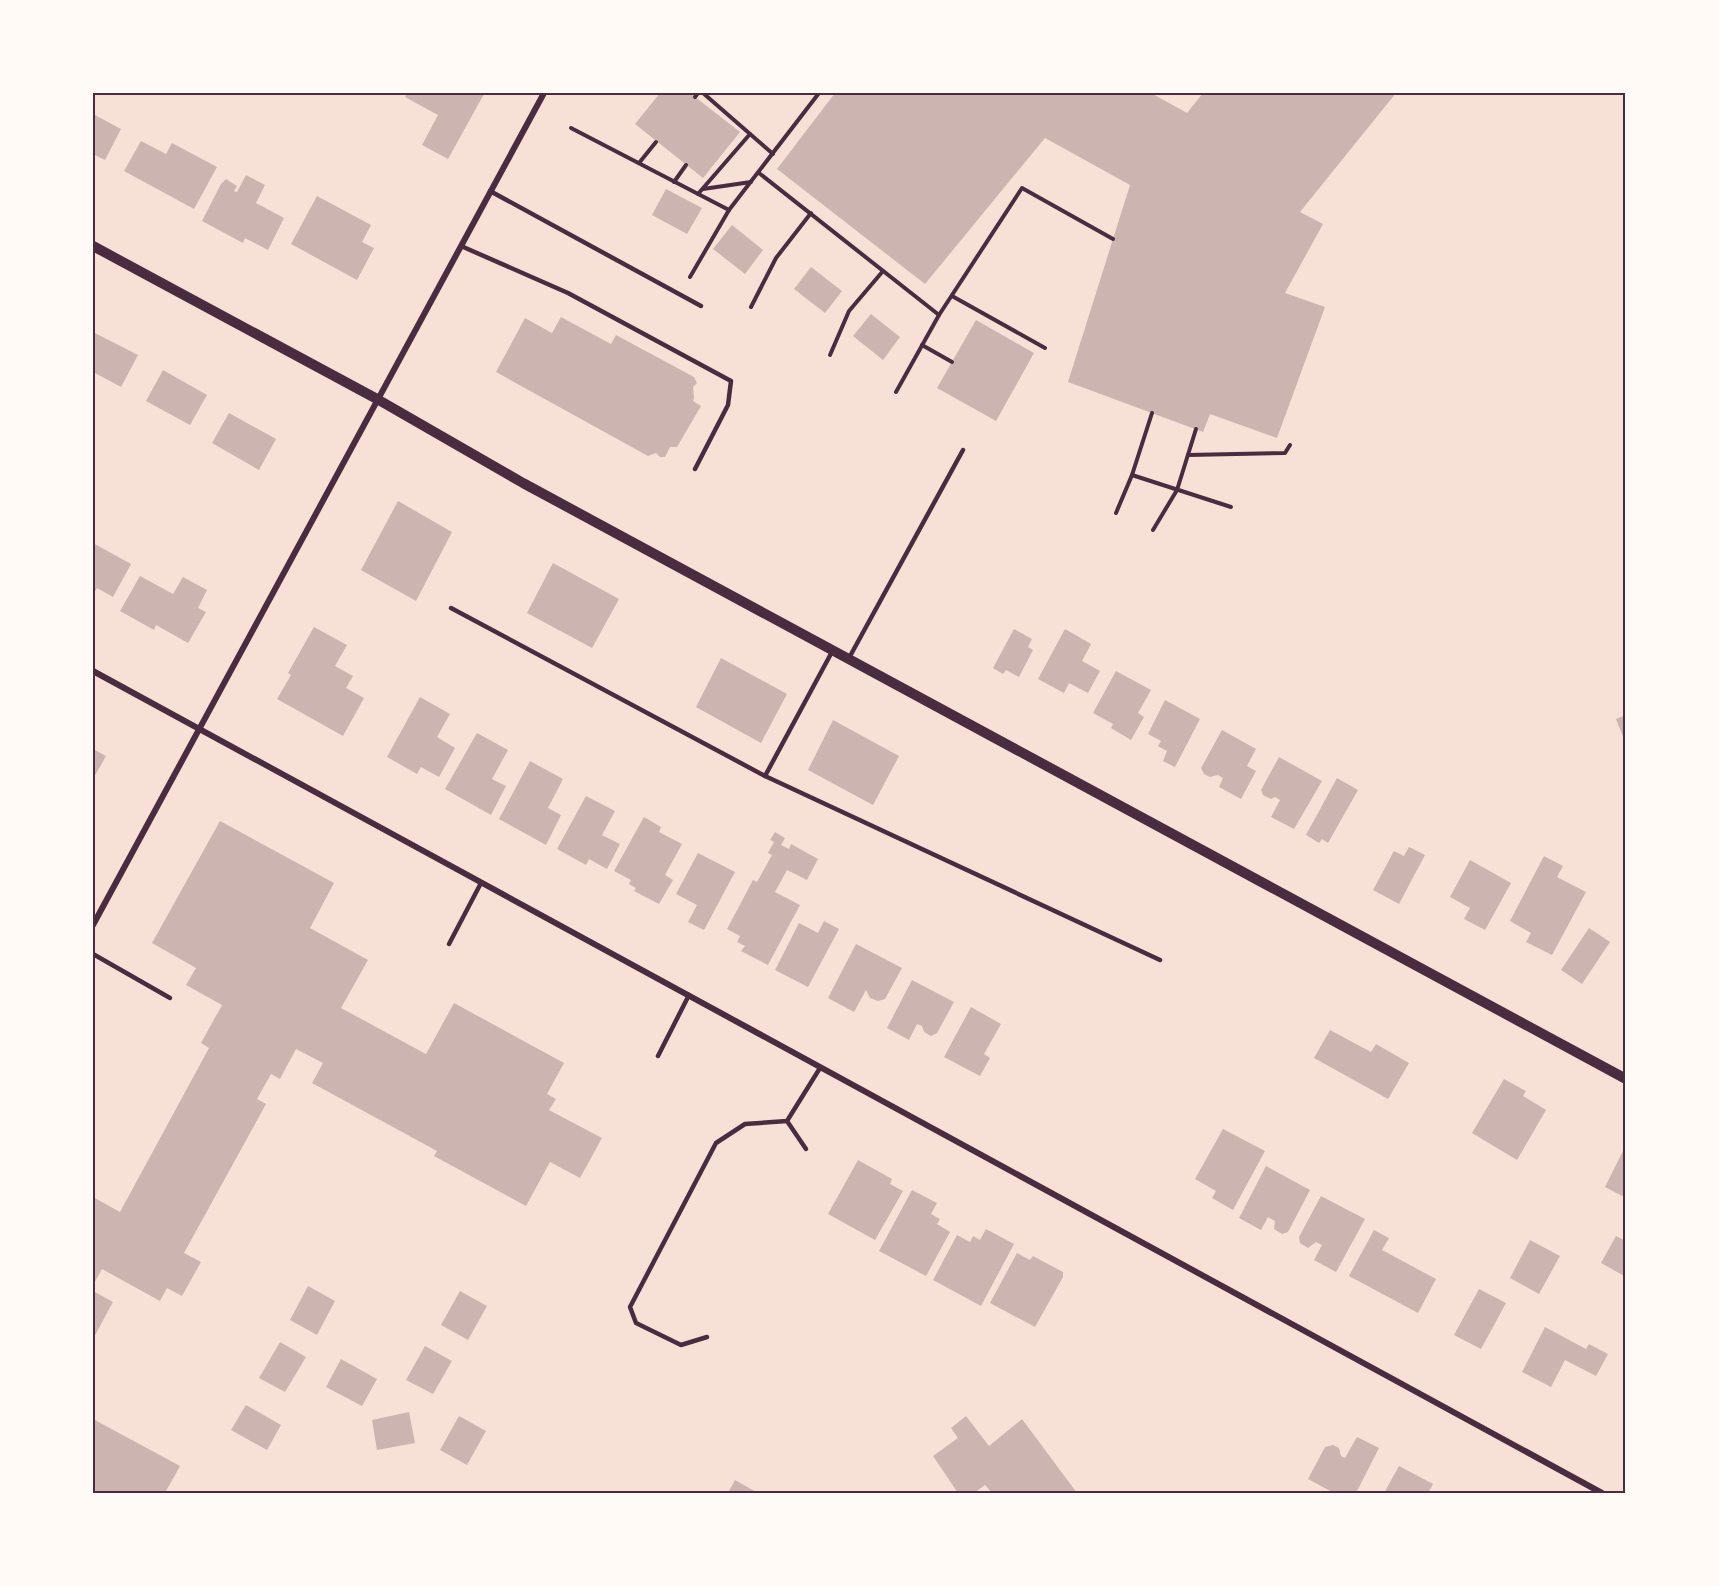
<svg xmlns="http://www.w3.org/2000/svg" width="1719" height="1586" font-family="'Archivo Narrow',sans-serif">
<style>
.building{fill:#ccb4b1}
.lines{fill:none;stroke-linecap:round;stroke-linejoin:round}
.path{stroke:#4a2c40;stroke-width:4}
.service{stroke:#4a2c40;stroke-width:4.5}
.minor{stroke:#4a2c40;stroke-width:6}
.tertiary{stroke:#4a2c40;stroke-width:10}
.neatline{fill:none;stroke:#4a2c40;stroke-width:2}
</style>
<rect width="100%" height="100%" fill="#f7e1d7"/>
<!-- building -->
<g class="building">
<path d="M407 93 484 94 448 159 422 145 438 115 405 97Z"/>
<path d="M660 93H690L740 132 703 178 635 124Z"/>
<path d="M835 93H1151L1187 113 1203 93H1396L1300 212 1323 224 1285 293 1325 307 1277 438 1210 414 1203 432 1068 382 1130 185 1045 138 925 284 777 169Z"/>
<path d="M93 114 121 129 105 160 93 154Z"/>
<path d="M141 141 166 154 172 143 217 167 194 209 124 171Z"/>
<path d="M246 175 265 185 256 203 284 218 268 250 245 238 243 243 202 221 221 184 226 179 237 186 234 191 237 192Z"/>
<path d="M666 189 702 208 687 234 652 215Z"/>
<path d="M317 196 371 225 362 242 374 248 357 280 291 244Z"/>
<path d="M732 225 763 250 745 274 713 249Z"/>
<path d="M811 267 842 291 825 313 794 289Z"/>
<path d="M871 314 900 337 883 360 853 336Z"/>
<path d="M561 317 611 344 616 335 694 377 697 383 693 387 694 398 693 401 701 406 677 447H670L665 457H660L656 453 648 456 496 372 525 318 552 333Z"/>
<path d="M976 320 1034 353 996 421 937 388Z"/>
<path d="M93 332 138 355 121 387 93 372Z"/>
<path d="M163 370 207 395 190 425 146 401Z"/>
<path d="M229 413 276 439 259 470 212 443Z"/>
<path d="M398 501 452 532 416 601 361 570Z"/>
<path d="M93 543 131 564 113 597 97 588 93 595Z"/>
<path d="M553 563 619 599 592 648 527 613Z"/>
<path d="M140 576 173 594 183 577 207 590 198 608 206 612 188 643 156 625 154 630 120 611Z"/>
<path d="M314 627 347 645 335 666 353 676 346 688 364 698 343 736 277 699 291 675 288 673Z"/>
<path d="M1014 629 1032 639 1028 647 1033 650 1019 677 1006 670 1003 674 993 668Z"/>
<path d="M1065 629 1091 644 1082 661 1100 671 1088 693 1069 683 1064 693 1038 679Z"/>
<path d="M721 658 787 694 761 743 696 707Z"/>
<path d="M1116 671 1151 690 1138 713 1144 717 1131 740 1111 728 1113 724 1093 713Z"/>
<path d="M420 697 450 714 437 737 455 748 439 777 421 767 417 774 387 757Z"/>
<path d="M1165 700 1200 719 1175 767 1163 761 1167 751 1158 746 1161 741 1148 734Z"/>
<path d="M1626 715V744L1616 719Z"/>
<path d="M833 720 899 756 873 805 808 770Z"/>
<path d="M1222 730 1256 749 1247 766 1256 771 1241 799 1219 787 1223 778 1218 775 1210 777 1204 774 1201 768Z"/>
<path d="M477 733 508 750 492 779 506 786 491 815 445 789Z"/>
<path d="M93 749 106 756 93 779Z"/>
<path d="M1279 757 1322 781 1294 829 1271 817 1280 800 1275 797 1271 799 1263 795 1261 790Z"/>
<path d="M530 761 563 779 548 808 561 815 546 845 499 819Z"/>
<path d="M1337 778 1358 790 1328 843 1322 839 1319 843 1306 835Z"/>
<path d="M586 796 615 811 602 835 620 844 607 869 589 859 586 865 557 849Z"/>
<path d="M644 817 661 827 659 832 682 844 665 875 673 880 659 904 634 891 636 888 629 884 631 880 614 871Z"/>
<path d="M220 821 334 883 310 928 368 960 341 1008 426 1054 454 1003 564 1063 547 1094 556 1099 549 1110 602 1138 580 1178 550 1162 526 1206 434 1156 437 1151 312 1083 323 1063 296 1049 280 1079 271 1074 257 1099 266 1104 184 1253 201 1262 182 1296 167 1288 160 1301 102 1269 93 1285V1197L120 1212 209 1048 201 1043 222 1005 186 985 196 968 152 943Z"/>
<path d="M775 832 785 838 781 845 789 849 791 844 818 859 807 880 787 870 775 892 800 905 768 965 741 951 745 946 737 942 740 936 727 929 753 880 757 882 772 855 768 853 774 842 770 840Z"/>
<path d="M1409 847 1425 855 1399 904 1373 890 1394 851 1404 856Z"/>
<path d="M698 853 735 872 704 930 688 922 697 905 676 894Z"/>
<path d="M1544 856 1563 866 1557 877 1586 892 1552 955 1526 942 1531 933 1510 921Z"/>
<path d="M1470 860 1511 883 1485 930 1464 919 1470 908 1450 897Z"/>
<path d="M824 921 839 929 808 987 775 970 799 923 818 933Z"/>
<path d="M1589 928 1610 942 1582 984 1561 970Z"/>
<path d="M856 944 902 968 885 999 878 1001 870 998 866 990 854 1012 828 998Z"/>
<path d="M912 980 954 1002 937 1033 931 1036 924 1032 922 1026 917 1024 909 1040 887 1028Z"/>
<path d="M971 1007 1001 1024 984 1054 990 1058 980 1076 944 1057Z"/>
<path d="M1330 1030 1371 1052 1376 1044 1409 1063 1388 1099 1314 1058Z"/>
<path d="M1504 1079 1526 1091 1523 1096 1546 1110 1517 1160 1472 1133Z"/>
<path d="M1223 1129 1265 1151 1233 1210 1212 1198 1216 1191 1195 1179Z"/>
<path d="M1626 1145V1198L1605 1187Z"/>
<path d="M858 1160 892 1179 890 1184 903 1191 875 1240 828 1214Z"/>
<path d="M1266 1166 1310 1190 1288 1232 1282 1234 1274 1229 1275 1221 1268 1217 1261 1230 1239 1218Z"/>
<path d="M912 1190 937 1203 931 1214 940 1219 937 1224 950 1232 926 1276 879 1251Z"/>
<path d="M1321 1196 1365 1219 1336 1272 1314 1260 1322 1245 1316 1242 1308 1248 1300 1243 1299 1237Z"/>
<path d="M986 1229 1014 1244 981 1306 933 1280 957 1235 970 1242 973 1236 980 1240Z"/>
<path d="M1374 1230 1389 1238 1382 1250 1436 1279 1418 1313 1349 1276Z"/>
<path d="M1616 1236 1626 1241V1277L1601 1263Z"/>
<path d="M1530 1240 1560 1256 1539 1294 1510 1278Z"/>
<path d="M1017 1253 1030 1260 1033 1256 1063 1272V1277L1035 1327 990 1303Z"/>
<path d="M308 1286 335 1301 317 1335 290 1320Z"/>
<path d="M1479 1289 1506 1303 1481 1349 1454 1335Z"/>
<path d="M93 1291 113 1302 93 1339Z"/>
<path d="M460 1291 487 1306 468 1340 441 1325Z"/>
<path d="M1545 1327 1586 1349 1589 1344 1608 1354 1596 1376 1565 1360 1551 1387 1522 1372Z"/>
<path d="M280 1342 306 1357 285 1392 259 1378Z"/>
<path d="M425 1346 452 1361 433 1394 406 1380Z"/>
<path d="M341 1359 377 1379 362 1406 326 1387Z"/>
<path d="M246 1405 281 1425 267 1450 231 1430Z"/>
<path d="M409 1412 415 1443 377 1450 372 1420Z"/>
<path d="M459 1416 486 1431 467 1465 440 1450Z"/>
<path d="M966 1416 989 1446 1022 1419 1077 1493H992L985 1485 974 1493H958L933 1456 958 1438 951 1428Z"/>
<path d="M93 1419 180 1466 165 1493H93Z"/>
<path d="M1357 1437 1379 1448 1356 1493H1334L1308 1479 1325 1447 1333 1445 1339 1448 1341 1456 1345 1458Z"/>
<path d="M1399 1466 1433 1484 1428 1493H1384Z"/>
<path d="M735 1480 758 1493H728Z"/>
</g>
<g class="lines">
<!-- path -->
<g class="path">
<path d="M703 93 773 154"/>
<path d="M695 97 698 93"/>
<path d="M571 128 729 210"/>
<path d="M639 163 656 142"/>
<path d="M759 173 939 315"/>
<path d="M674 182 686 165"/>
<path d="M703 189 751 182"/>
<path d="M698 194 750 134"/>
<path d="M690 277 729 210 819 93"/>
<path d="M952 296 1045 348"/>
<path d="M751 307 776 258 811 213"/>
<path d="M922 345 952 362"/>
<path d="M830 355 849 311 883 271"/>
<path d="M896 392 939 315 1022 188 1113 239"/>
<path d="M1188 455 1285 453 1290 445"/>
<path d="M1132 475 1231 507"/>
<path d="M1116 513 1132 475 1152 413"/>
<path d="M1153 530 1177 490 1196 429"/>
</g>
<!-- service -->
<g class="service">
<path d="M490 191 701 306"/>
<path d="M461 246 568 293 731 381 728 405 695 469"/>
<path d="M451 608 765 776 833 650"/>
<path d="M849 658 963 450"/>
<path d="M765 776 1160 960"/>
<path d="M449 944 481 883"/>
<path d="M93 954 170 998"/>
<path d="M658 1056 689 995"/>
<path d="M787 1121 806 1149"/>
<path d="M707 1337 681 1345 636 1323 630 1307 716 1143 745 1124 787 1121 820 1068"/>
</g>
<!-- minor -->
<g class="minor">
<path d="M93 671 1602 1493"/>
<path d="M93 925 544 93"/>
</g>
<!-- tertiary -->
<path class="tertiary" d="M93 246 377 399 523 483 1626 1079"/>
</g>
<!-- border -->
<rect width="1719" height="1586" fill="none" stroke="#fffaf5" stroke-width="189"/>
<rect x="94" y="94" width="1530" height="1398" class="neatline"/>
</svg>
